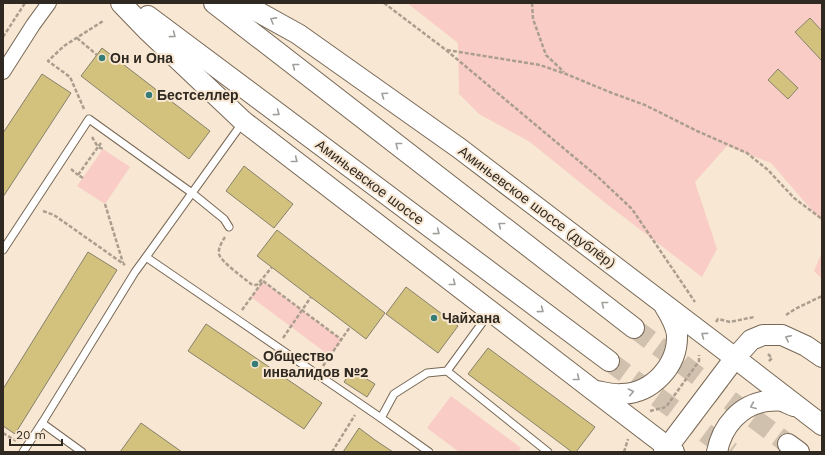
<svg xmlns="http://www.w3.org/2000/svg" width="825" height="455" font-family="'Work Sans',sans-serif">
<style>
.green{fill:#f9cdc6}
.building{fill:#d2c27e;stroke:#87816b}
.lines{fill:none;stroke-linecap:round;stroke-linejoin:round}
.secondary-tunnel{stroke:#d0c1af;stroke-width:20;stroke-dasharray:20 10;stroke-linecap:butt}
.lane-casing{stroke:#786957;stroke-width:9}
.street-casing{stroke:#786957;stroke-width:16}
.secondary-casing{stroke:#786957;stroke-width:22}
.path{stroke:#ab9e8e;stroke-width:2.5;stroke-dasharray:4 2;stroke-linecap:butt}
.lane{stroke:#fff;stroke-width:7}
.street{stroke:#fff;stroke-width:14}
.secondary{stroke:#fff;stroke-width:20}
.oneway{stroke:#a19f9b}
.poi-dot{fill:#357c74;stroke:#f8e7d2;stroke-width:1.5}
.labels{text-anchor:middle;stroke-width:4;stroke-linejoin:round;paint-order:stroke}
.poi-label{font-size:14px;font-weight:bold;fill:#2f2921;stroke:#f8e7d2;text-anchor:start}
.street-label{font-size:14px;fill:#2f2921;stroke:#f8e7d2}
</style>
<rect width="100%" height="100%" fill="#f8e7d2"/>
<!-- green -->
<g class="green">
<path d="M407 3H822V222L771 163 727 146 695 182 717 249 702 277 608 205 530 142 479 114 459 94 458 43Z"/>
<path d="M103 149 130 167 105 204 77 186Z"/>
<path d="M822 252V279L814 271Z"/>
<path d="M263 281 342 340 330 356 251 297Z"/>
<path d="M451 396 521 448 518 452H459L427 428Z"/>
</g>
<!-- building -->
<g class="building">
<path d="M810 18 822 31V61L795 32Z"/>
<path d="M102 48 210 131 189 159 81 76Z"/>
<path d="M778 69 798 88 788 99 768 80Z"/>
<path d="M42 74 71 93 3 197V133Z"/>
<path d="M244 166 293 204 274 228 226 191Z"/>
<path d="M277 230 385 313 366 339 257 256Z"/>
<path d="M88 252 117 270 15 434 3 426V389Z"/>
<path d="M406 287 458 326 438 353 386 314Z"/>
<path d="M206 324 322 403 304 429 188 351Z"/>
<path d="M488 348 595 427 576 452H572L468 374Z"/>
<path d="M352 370 375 384 367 397 344 382Z"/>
<path d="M141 423 182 452H120Z"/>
<path d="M359 428 375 440 393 452H343Z"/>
</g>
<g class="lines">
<!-- secondary-tunnel -->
<g class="secondary-tunnel">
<path d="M634 328 788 444"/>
<path d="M609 361 731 452"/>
</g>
<!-- lane casing -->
<g class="lane-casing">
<g id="lane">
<path d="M243 122 146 257 381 418 429 452"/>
<path d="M3 250 89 119 192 193 224 219 229 227"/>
<path d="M447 371 548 452"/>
<path d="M381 418 394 394 427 373 447 371 490 312"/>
<path d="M42 423 82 452"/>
<path d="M23 452 42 423 135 272 146 257"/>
</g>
</g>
<!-- street casing -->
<g class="street-casing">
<path id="street" d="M3 72 33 25 49 3"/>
</g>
<!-- secondary casing -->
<g class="secondary-casing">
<g id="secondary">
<path d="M121 3 148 31 243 121 593 390 674 452"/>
<path d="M214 3 634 328"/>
<path d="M242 3 298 34 459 148 735 358 822 425"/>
<path d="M148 16 609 361"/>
<path d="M595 391C604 392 613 395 622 394 652 393 678 366 677 335 676 325 670 315 665 307"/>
<path d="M788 444 799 452"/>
<path d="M664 452 735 358 751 340 763 335H782L806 346 822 357"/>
<path d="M717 452C722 426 740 405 767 401 771 401 778 400 782 401 786 402 790 405 794 406"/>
</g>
</g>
<!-- path -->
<g class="path">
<path d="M384 3 446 50 598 177 632 209 695 302"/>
<path d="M532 3 533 19 546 55 564 72"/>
<path d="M3 37 25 3"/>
<path d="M77 38 97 55"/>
<path d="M447 50 540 65 566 74 612 93 645 105 697 131 747 153 768 170 794 198 822 219"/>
<path d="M84 109 70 77 48 61 64 46 103 21"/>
<path d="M101 143 98 147 103 149"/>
<path d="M71 169 78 175"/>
<path d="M83 178 78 175 98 147 92 137"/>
<path d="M105 204 123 263"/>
<path d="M43 211 54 215 125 265"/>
<path d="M225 237C222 242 218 248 219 254 221 262 244 278 251 284L256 285 258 284 272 267"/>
<path d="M242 310 263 281 342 340"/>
<path d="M786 315 795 309 822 296"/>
<path d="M716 322 718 319 730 322 754 317"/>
<path d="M283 338 311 297"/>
<path d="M768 354 772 358 768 362"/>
<path d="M323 366 350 327"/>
<path d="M650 411 666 407 699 361V355"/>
<path d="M3 433 16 441"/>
<path d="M332 452 355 415"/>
<path d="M624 452 628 439"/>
</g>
<!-- lane -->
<use href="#lane" class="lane"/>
<!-- street -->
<use href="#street" class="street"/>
<!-- secondary -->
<use href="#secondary" class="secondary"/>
</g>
<!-- one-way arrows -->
<defs><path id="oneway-chevron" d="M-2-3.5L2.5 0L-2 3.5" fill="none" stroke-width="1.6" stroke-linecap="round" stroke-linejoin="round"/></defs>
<g class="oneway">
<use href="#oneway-chevron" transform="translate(273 20) rotate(-151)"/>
<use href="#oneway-chevron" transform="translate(173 35) rotate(37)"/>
<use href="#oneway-chevron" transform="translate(295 66) rotate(-142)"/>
<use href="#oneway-chevron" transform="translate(384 95) rotate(-145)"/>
<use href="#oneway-chevron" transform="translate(277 113) rotate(37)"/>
<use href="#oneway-chevron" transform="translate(398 145) rotate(-142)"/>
<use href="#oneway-chevron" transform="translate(295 160) rotate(38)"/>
<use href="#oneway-chevron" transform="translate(501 225) rotate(-142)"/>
<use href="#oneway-chevron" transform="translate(437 232) rotate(37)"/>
<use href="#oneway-chevron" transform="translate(453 283) rotate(38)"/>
<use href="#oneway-chevron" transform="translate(604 304) rotate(-142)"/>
<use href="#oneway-chevron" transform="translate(541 310) rotate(37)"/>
<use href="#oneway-chevron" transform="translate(704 335) rotate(-143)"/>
<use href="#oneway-chevron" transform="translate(788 338) rotate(-154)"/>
<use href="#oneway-chevron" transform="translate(577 378) rotate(38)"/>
<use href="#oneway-chevron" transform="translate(631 392) rotate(-12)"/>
<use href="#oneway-chevron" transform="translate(753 406) rotate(157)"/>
</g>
<!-- markers -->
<g class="poi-dot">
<circle cx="102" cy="58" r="4"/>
<circle cx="149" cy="95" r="4"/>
<circle cx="434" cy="318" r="4"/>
<circle cx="255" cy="364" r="4"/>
</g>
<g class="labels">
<!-- poi labels -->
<g class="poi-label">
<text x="110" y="63">Он и Она</text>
<text x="157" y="100">Бестселлер</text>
<text x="442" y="323">Чайхана</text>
<text x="263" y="361">Общество<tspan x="263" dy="16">инвалидов №2</tspan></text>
</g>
<!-- street labels -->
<g class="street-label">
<text transform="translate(370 182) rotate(37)" y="5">Аминьевское шоссе</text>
<text transform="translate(537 207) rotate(37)" y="5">Аминьевское шоссе (дублёр)</text>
</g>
</g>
<!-- border -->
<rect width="825" height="455" fill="none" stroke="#2f2921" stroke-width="8"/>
<!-- scale -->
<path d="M10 439v6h52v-6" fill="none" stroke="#2f2921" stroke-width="2"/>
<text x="16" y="439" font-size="12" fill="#2f2921" stroke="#f8e7d2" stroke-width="3" paint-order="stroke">20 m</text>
</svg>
